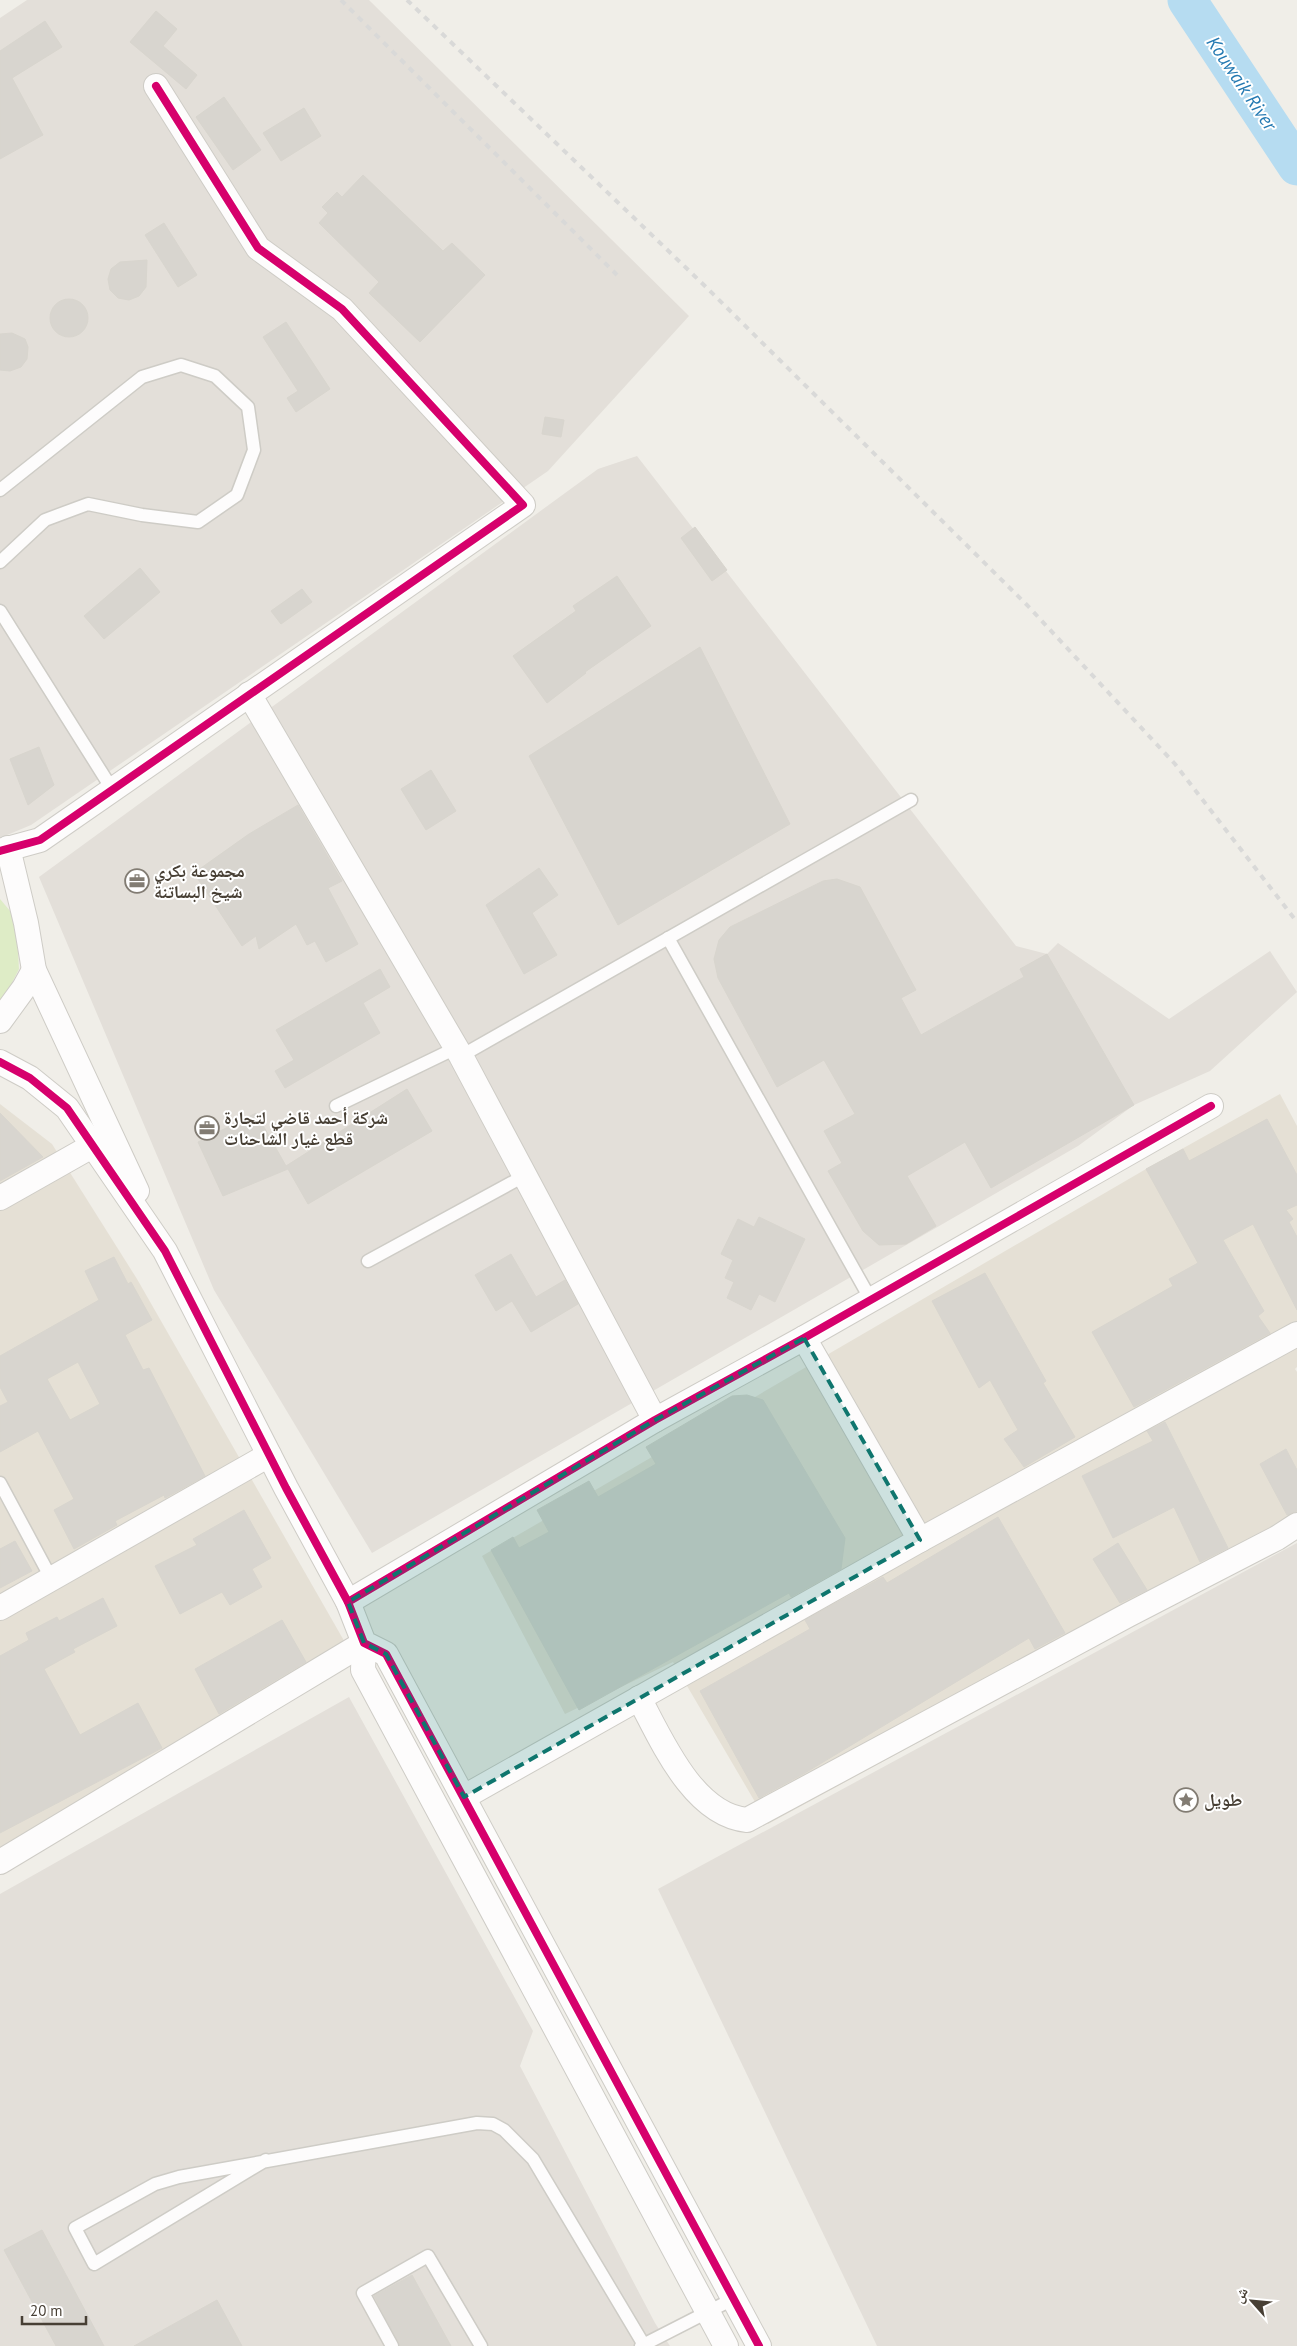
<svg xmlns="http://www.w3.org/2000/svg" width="1297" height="2346" font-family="'PT Sans','Noto Naskh Arabic',sans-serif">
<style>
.residential{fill:#e5e0d5}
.industrial{fill:#e3dfd9}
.green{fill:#deecc6}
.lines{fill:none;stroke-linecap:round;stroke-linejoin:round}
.river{stroke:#b6dcf1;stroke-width:39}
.building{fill:#d8d5cf;stroke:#d8d5ce;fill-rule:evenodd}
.service-casing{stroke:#ceccc6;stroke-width:15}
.minor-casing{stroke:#ceccc6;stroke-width:26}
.service{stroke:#fdfcfc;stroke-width:12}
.minor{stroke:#fdfcfc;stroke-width:24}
.rail{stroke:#d9d9d8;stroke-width:4;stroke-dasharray:6 6;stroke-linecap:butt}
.cycleway-casing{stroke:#fff;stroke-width:11}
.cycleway{stroke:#d6006c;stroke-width:8}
.marked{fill:#0f766e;fill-opacity:0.2;stroke:#0f766e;stroke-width:4;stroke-dasharray:10 6;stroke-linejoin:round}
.labels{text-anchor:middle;stroke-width:4;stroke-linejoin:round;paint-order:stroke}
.poi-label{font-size:18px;font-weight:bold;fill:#473f34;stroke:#fff;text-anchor:start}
.water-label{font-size:19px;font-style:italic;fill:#257ab2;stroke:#fff}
</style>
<rect width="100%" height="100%" fill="#f0eee8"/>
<!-- residential -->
<g class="residential">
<path d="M1280 1094 1297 1126V1367L1295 1369 1297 1372V1537L768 1824 673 1662 565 1714 482 1556 1146 1169Z"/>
<path d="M0 1104 52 1144 137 1279 347 1646 0 1851Z"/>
</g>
<!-- industrial -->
<g class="industrial">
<path d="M27 0H369L689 316 548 471 31 825 0 838V18Z"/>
<path d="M637 456 1016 946 1047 954 1058 943 1169 1019 1270 951 1297 992 1210 1071 1134 1105 1078 1146 372 1553 214 1290 39 877 598 469Z"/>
<path d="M1297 1543V2346H877L658 1889Z"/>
<path d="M349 1697 533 2031 520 2066 655 2323 670 2346H0V1894Z"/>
</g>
<!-- green -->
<path class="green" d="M0 899 16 918 19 969 6 995 0 1002Z"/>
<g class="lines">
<!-- river -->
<path class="river" d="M1187 0 1297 166"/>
</g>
<!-- building -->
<g class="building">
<path d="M156 11 177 29 163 46 197 75 186 89 130 42Z"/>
<path d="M45 21 62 47 12 78 43 135 0 159V51Z"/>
<path d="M224 97 261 150 233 170 196 117Z"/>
<path d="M304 108 321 136 281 161 263 133Z"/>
<path d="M363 175 443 251 452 243 485 275 420 342 369 293 379 282 319 223 328 213 322 207 337 192 342 197Z"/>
<path d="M164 223 197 275 178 287 145 235Z"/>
<path d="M147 260 146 287 139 296 129 300 118 298 110 290 108 279 111 269 120 262Z"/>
<circle cx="69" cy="318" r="19"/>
<path d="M286 322 330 389 296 412 287 398 298 391 263 337Z"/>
<path d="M12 333 25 339 28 347 27 359 21 367 10 371 0 370V334Z"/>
<path d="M545 417 564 420 561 437 542 434Z"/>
<path d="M695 527 727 570 712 581 681 538Z"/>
<path d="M140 568 160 592 104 639 84 616Z"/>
<path d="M617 576 651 626 585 672 586 673 547 703 513 656 576 611 573 606Z"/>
<path d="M302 589 312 602 281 624 271 611Z"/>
<path d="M700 647 790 824 618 925 529 756Z"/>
<path d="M39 747 54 785 28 805 10 759Z"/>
<path d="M431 770 456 811 426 830 401 789Z"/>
<path d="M298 805 342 881 328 888 358 944 326 962 315 941 307 945 296 924 259 949 256 936 242 946 194 873 249 834Z"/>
<path d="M539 868 558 895 532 913 557 955 524 974 486 905Z"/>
<path d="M837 879 860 887 916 990 901 998 921 1035 1024 977 1020 969 1047 954 1134 1105 991 1188 965 1142 907 1176 936 1226 906 1244 879 1245 863 1231 828 1171 842 1163 824 1131 855 1114 824 1060 777 1087 718 978 714 959 719 940 730 927 823 881Z"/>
<path d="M380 969 390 987 363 1003 380 1033 285 1088 275 1071 294 1060 276 1030Z"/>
<path d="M407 1089 432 1131 308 1204 288 1169 223 1196 198 1142 256 1113 286 1166Z"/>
<path d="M0 1113 43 1157 0 1181Z"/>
<path d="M1267 1119 1297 1175V1205L1286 1210 1293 1219 1289 1222 1297 1237V1310L1253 1224 1223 1240 1264 1311 1258 1316 1270 1333 1134 1407 1092 1332 1173 1286 1169 1279 1198 1263 1146 1169 1183 1149 1189 1161Z"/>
<path d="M759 1217 805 1239 775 1302 759 1294 751 1310 727 1298 734 1282 725 1278 733 1260 721 1254 738 1219 754 1227Z"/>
<path d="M511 1254 536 1297 565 1280 578 1304 531 1332 512 1301 496 1311 475 1275Z"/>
<path d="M114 1257 128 1284 131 1282 152 1320 125 1335 143 1370 149 1368 205 1476 165 1498 164 1495 115 1521 117 1525 74 1549 54 1510 74 1499 38 1431 0 1452V1406L8 1402 0 1387V1356L99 1300 85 1271ZM78 1362 100 1404 70 1420 47 1379Z"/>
<path d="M985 1273 1046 1381 1043 1383 1075 1437 1024 1467 1004 1439 1018 1430 990 1380 979 1388 932 1301Z"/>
<path d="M747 1395 763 1400 845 1538 841 1569 791 1597 789 1593 579 1710 491 1550 513 1537 519 1548 549 1532 537 1510 589 1481 598 1497 656 1464 646 1447 732 1396Z"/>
<path d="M1165 1422 1228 1548 1200 1562 1174 1507 1113 1538 1082 1476 1153 1441 1147 1431Z"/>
<path d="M1286 1449 1297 1470V1511L1287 1515 1260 1464Z"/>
<path d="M244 1510 271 1558 252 1569 262 1587 230 1605 222 1592 180 1614 155 1566 197 1545 193 1539Z"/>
<path d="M998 1517 1065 1633 1035 1649 1029 1638 805 1773 759 1798 700 1691 810 1629 805 1620 883 1577 887 1583Z"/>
<path d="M15 1541 32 1571 0 1588V1549Z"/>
<path d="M1118 1543 1147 1590 1120 1603 1093 1559Z"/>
<path d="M103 1598 117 1626 73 1649 75 1652 44 1669 80 1735 138 1703 162 1748 0 1833V1656L29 1640 26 1633 57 1617 59 1621Z"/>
<path d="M282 1620 306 1662 219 1714 195 1669Z"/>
<path d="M42 2230 104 2346H56L4 2250Z"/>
<path d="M412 2275 451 2346H400L374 2296Z"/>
<path d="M217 2300 242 2346H134Z"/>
</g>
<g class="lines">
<!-- service casing -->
<g class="service-casing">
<g id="service">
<path d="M0 490 142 377 181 365 215 376 248 407 254 450 237 495 198 522 142 515 88 504 45 520 0 562"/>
<path d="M0 611 112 789"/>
<path d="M668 938 871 1300"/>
<path d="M461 1056 911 800"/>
<path d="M336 1106 456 1048"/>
<path d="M368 1261 524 1176"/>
<path d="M0 1483 51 1578"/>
<path d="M266 2160 94 2264 75 2228 155 2184 179 2177 477 2123 493 2124 504 2130 533 2159 644 2345"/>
<path d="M392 2346 363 2293 428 2256 481 2346"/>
<path d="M641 2346 735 2298"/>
</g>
</g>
<!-- minor casing -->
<g class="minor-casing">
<g id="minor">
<path d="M249 694 461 1056 655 1420"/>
<path d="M8 848 26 923 34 970 137 1191"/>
<path d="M0 851 40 840 523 505 342 309 258 248 156 86"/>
<path d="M0 1021 24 988 34 970"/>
<path d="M0 1062 30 1078 67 1108 165 1251 286 1488 348 1602 364 1643 386 1654 759 2346"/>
<path d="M0 1198 92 1146"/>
<path d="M804 1338 920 1540"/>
<path d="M348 1602 655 1420 804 1338 1211 1106"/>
<path d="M0 1608 269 1455"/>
<path d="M364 1643 363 1670 726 2346"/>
<path d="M639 1698C661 1739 693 1815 747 1820L1128 1615 1277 1538 1297 1525"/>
<path d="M464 1797 920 1540 1297 1334"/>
<path d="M0 1862 364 1643"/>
</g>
</g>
<!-- service -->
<use href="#service" class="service"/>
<!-- minor -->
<use href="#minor" class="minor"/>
<!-- rail -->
<g class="rail">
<path d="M341 0 617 275"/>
<path d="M407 0 706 287 1027 605 1175 764 1297 922"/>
</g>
<!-- cycleway casing -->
<g class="cycleway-casing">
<g id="cycleway">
<path d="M0 851 40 840 523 505 342 309 258 248 156 86"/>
<path d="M0 1062 30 1078 67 1108 165 1251 286 1488 348 1602 364 1643 386 1654 759 2346"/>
<path d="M348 1602 655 1420 804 1338 1211 1106"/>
</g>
</g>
<!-- cycleway -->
<use href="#cycleway" class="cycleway"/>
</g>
<!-- marked area -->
<path class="marked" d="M804 1338 920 1540 464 1797 386 1654 364 1643 348 1602 655 1420Z"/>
<!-- icons -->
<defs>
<g id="office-ring" transform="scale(1.25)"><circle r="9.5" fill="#fff" stroke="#827c73" stroke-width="1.5"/><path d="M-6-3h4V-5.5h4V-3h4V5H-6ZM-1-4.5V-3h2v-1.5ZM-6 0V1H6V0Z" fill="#827c73"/></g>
<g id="sight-ring" transform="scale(1.25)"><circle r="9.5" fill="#fff" stroke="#827c73" stroke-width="1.5"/><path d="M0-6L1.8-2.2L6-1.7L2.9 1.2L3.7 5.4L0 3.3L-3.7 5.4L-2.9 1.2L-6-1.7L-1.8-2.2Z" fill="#827c73"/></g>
</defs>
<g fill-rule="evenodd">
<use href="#office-ring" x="137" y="881"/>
<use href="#office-ring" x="207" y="1128"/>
<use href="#sight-ring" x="1186" y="1800"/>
</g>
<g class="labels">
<!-- poi labels -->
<g class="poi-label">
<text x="154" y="877">مجموعة بكري<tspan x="154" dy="21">شيخ البساتنة</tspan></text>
<text x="224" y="1124">شركة أحمد قاضي لتجارة<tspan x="224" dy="21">قطع غيار الشاحنات</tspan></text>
<text x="1204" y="1806">طويل</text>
</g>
<!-- water labels -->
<g class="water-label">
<text transform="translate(1242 83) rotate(56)" y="7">Kouwaik River</text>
</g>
</g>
<!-- north arrow -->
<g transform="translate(1252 2301) rotate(297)" stroke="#ffffff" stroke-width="4" paint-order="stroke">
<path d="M0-4L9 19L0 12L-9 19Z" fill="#473f34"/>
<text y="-8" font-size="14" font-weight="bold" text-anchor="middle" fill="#473f34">ش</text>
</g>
<!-- scale -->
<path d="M22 2316v8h64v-8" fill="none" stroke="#473f34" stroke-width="2.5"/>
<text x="30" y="2316" font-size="15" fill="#473f34" stroke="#ffffff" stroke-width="4" paint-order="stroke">20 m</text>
</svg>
